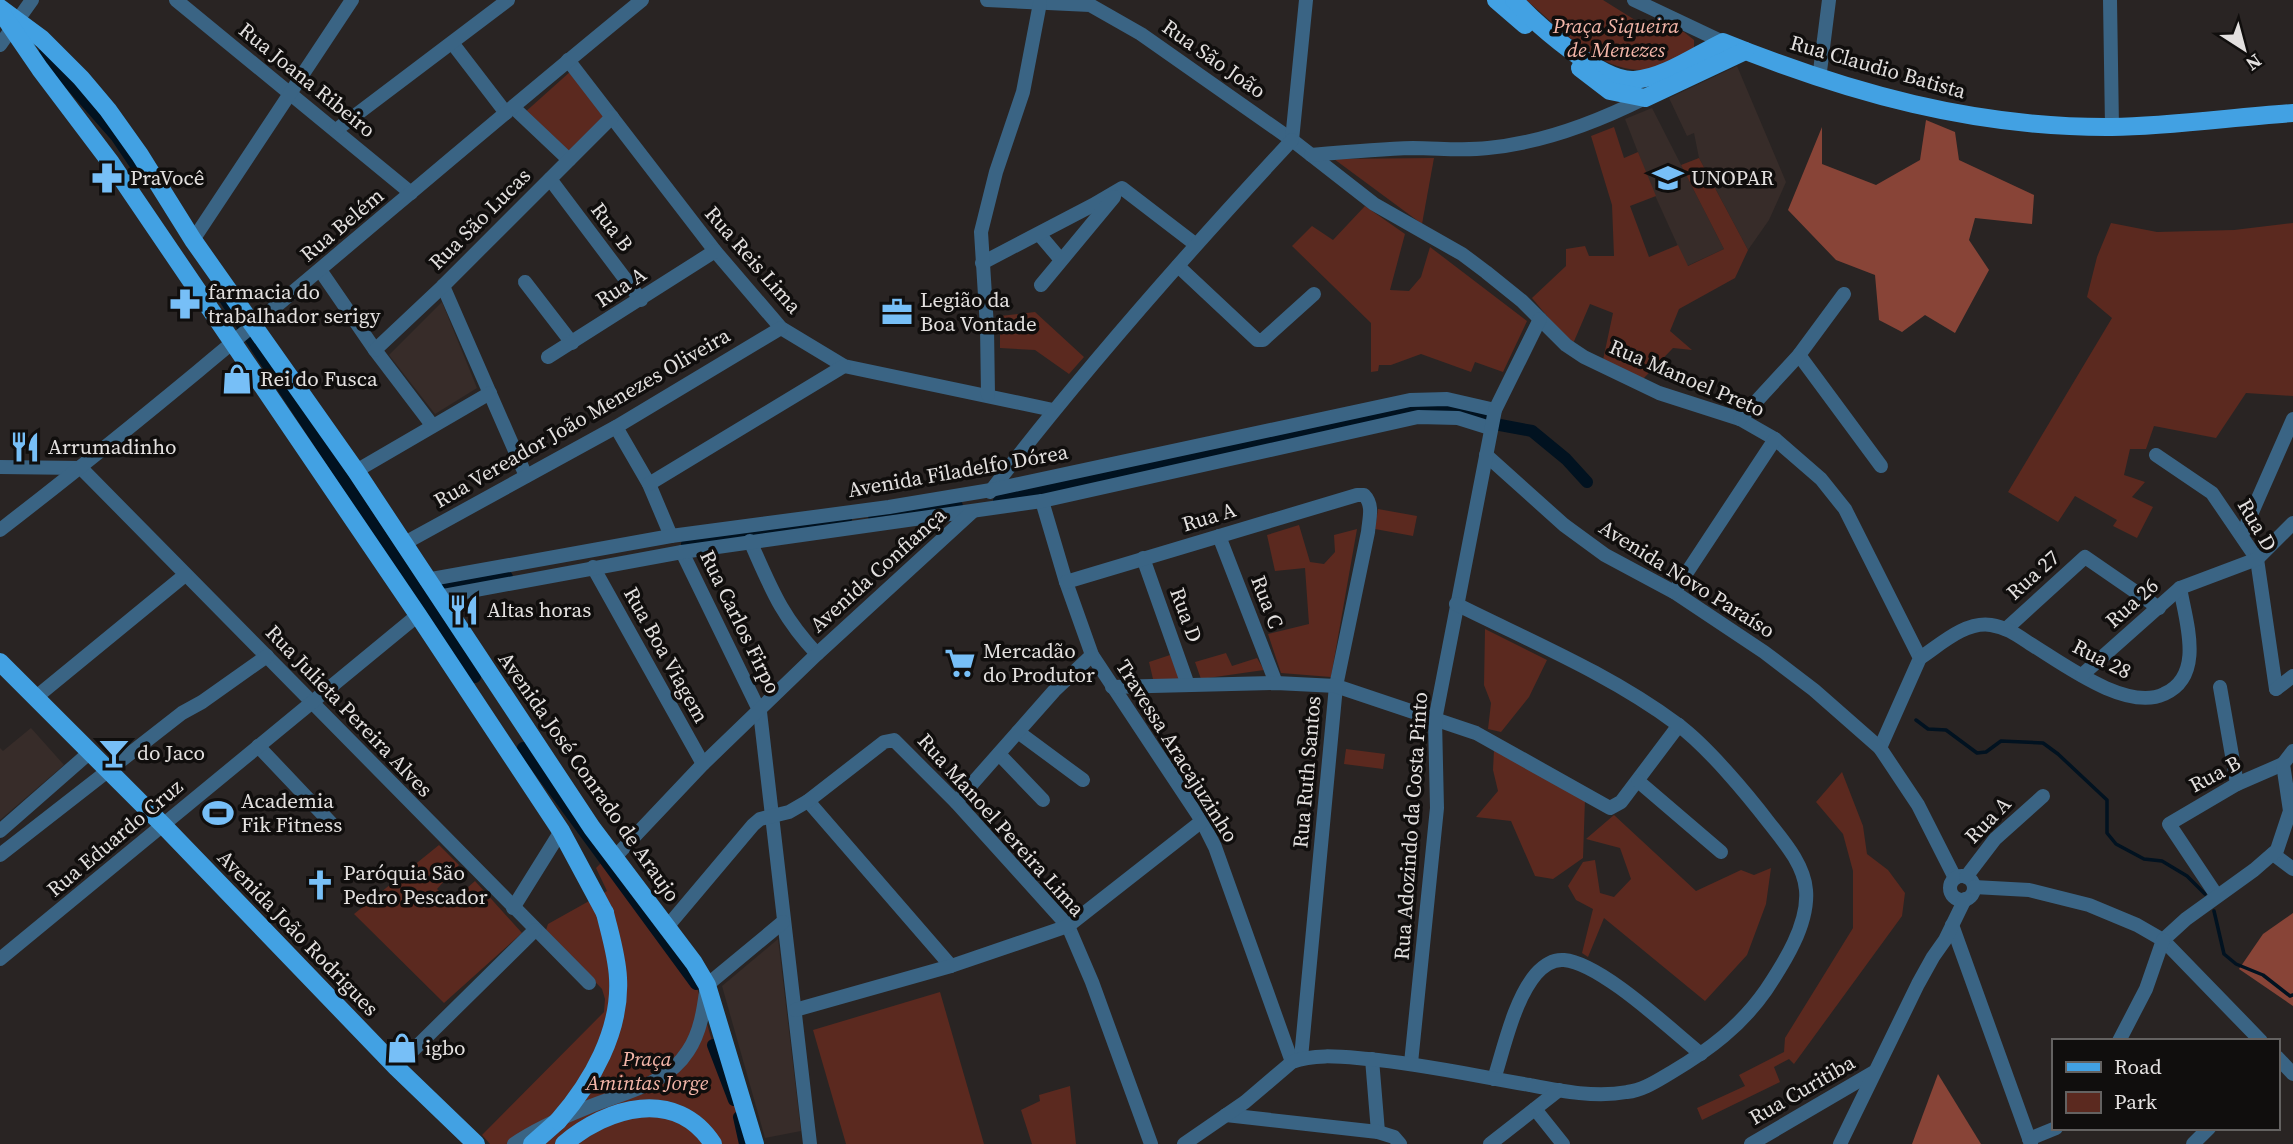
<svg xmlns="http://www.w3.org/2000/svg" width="2293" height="1144" font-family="'Source Serif 4',serif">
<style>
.built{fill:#372c29}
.green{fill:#5b291f}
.forest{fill:#884437}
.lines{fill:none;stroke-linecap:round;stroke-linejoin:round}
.stream{stroke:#011220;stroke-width:3.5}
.canal{stroke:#011220;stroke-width:12}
.minor{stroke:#3a6484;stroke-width:14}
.major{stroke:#42a1e3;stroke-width:18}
.major-bridge{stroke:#42a1e3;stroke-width:18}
.labels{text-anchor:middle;stroke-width:7;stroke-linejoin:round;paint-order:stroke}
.park-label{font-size:21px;font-style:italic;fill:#f4b6a9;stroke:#100e0d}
.street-label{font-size:21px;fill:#e3e0df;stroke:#100e0d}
.poi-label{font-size:21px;fill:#e3e0df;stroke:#100e0d;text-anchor:start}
</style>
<rect width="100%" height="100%" fill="#292423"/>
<!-- built -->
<g class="built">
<path d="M1737 66 1786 182 1769 220 1748 250 1699 158 1694 133 1687 136 1669 98Z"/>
<path d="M1652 108 1724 249 1687 266 1653 191 1625 119Z"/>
<path d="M442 302 477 388 435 414 389 355Z"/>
<path d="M31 728 64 765 0 820V748L3 751Z"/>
<path d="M778 939 801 1131 765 1138 722 986Z"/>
</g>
<!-- green -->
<g class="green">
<path d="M1526 0H1603L1635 20 1674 28 1684 32 1694 40V48C1683 54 1672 63 1660 67 1608 83 1563 30 1526 0Z"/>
<path d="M571 71 611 118 564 159 523 114Z"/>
<path d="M1614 127 1624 158 1638 152 1656 196 1630 206 1649 257 1678 245 1688 266 1724 249 1681 165 1699 158 1748 250 1735 278 1679 309 1670 331 1692 350 1673 348 1643 379 1603 360 1613 313 1590 304 1572 346 1532 298 1566 266V249L1585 246 1589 256H1614L1612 205 1591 136Z"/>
<path d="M1434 158 1422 224 1334 159Z"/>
<path d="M1365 206 1405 234 1390 290 1409 291 1421 277 1430 247 1527 321 1503 372 1475 362 1471 372 1421 354 1391 365H1379L1378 371 1371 372V323L1292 246 1312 226 1333 240Z"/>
<path d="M2111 223 2157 232 2234 230 2293 223V396L2246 393 2216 438 2154 426 2146 449H2130L2124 475 2145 482 2132 497 2153 507 2137 538 2113 526 2117 520 2075 496 2058 522 2008 492 2112 318 2087 297 2097 257Z"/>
<path d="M1035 312 1084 357 1069 374 1035 350 1000 348V316Z"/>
<path d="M1378 509 1417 516 1413 536 1375 529Z"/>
<path d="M1299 525 1310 562 1324 564 1335 552 1334 535 1357 529 1331 677 1281 673 1268 634 1309 624 1305 568 1275 571 1267 535Z"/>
<path d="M1485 629 1547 660 1529 697 1501 732 1488 729 1491 703 1484 685Z"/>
<path d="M1226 653 1232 666 1257 658 1264 670 1201 679 1195 662Z"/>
<path d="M1170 655 1180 679H1153L1149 662Z"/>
<path d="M1346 749 1385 754 1383 769 1344 764Z"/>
<path d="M1494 750 1585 799 1583 858 1553 879 1535 876 1511 821 1476 817 1498 791 1493 770Z"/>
<path d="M1842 772 1863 826 1867 854 1888 870 1905 893 1902 916 1794 1064 1789 1059 1774 1067 1780 1082 1702 1120 1697 1108 1745 1086 1739 1075 1784 1052 1785 1038 1853 928V871L1843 834 1816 802Z"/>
<path d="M1614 815 1696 891 1741 870 1754 875 1771 868 1766 904 1747 955 1705 1001 1604 918 1588 957 1582 953 1593 909 1576 900 1568 886 1583 862 1595 860 1600 893 1614 897 1631 879 1620 848 1586 839Z"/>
<path d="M439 845 459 865 437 889 451 902 475 881 522 933 444 1003 354 914Z"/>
<path d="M601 863 696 984 713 1045 735 1105 745 1144H490L482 1135 604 1012 605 999 602 989 546 930 548 924 607 891 596 868Z"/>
<path d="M940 992 984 1144H846L813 1030Z"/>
<path d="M1070 1086 1076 1144H1032L1021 1110 1040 1101 1039 1095Z"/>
</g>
<!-- forest -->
<g class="forest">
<path d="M1926 120 1955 132 1959 160 2034 195 2032 224 1975 218 1969 240 1989 270 1955 333 1925 315 1902 332 1879 320 1875 275 1836 260 1788 210 1822 127V164L1876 185 1920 160Z"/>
<path d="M2293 913V1006L2239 969 2263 934Z"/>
<path d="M1938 1074 1981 1144H1912Z"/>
</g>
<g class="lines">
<!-- stream -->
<g class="stream">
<path d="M1916 720 1928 729 1946 730 1977 753 1986 752 2001 741 2043 743 2058 754 2107 800V833L2116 844 2144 859 2162 861 2187 876 2205 894"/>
<path d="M2214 911 2224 954 2236 964 2263 975 2290 996 2293 995"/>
</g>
<!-- canal -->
<g class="canal">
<path d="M44 54 116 136 147 182"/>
<path d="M223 296C306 424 391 550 475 677"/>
<path d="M999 501 1423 405 1469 414 1500 425 1532 431 1566 459 1587 482"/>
<path d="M874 516 957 506"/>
<path d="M687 544 846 519"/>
<path d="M429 591 507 577"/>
<path d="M523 748 696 984"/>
<path d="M713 1045 734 1100"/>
<path d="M739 1117 745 1144"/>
</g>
<!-- minor -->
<g class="minor">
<path d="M176 0 411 193"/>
<path d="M987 0 1090 5 1141 34 1292 140 1374 204 1462 254 1486 272 1522 301 1566 345 1584 357 1659 393 1740 419 1775 439 1821 479 1845 509 1920 658 1880 748"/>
<path d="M1634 0 1723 42"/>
<path d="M2110 0 2112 127"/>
<path d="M453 44 506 113"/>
<path d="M0 45 32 0"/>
<path d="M568 60 715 251 781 328 844 366 1053 410"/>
<path d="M1819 79 1829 0"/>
<path d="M513 107 569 160"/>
<path d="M336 130 508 0"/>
<path d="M1292 140 1306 0"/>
<path d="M1311 155C1345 152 1379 149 1413 148 1438 148 1463 151 1488 148 1542 143 1597 122 1645 98"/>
<path d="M550 179 641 300"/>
<path d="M1039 234 1061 260"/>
<path d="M193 240 352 0"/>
<path d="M982 263 1093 205 1122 188 1195 244"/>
<path d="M1178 266 1257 340H1263L1314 294"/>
<path d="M320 270 375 350 432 425"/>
<path d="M525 282 572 343"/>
<path d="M1041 285 1114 197"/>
<path d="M443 286 526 476"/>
<path d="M375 350 443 286 612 117"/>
<path d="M1799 355 1881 466"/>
<path d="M548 357 715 251"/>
<path d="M988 395 987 327 981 232 996 172 1023 92 1040 3"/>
<path d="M1740 419 1799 355 1844 294"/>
<path d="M616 427 649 484 671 536"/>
<path d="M1486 455 1564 525 1605 555 1674 592 1764 652 1814 690 1880 748 1918 805 1955 878"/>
<path d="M2156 455 2212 493 2257 559 2276 689"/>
<path d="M0 467 81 468 589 983"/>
<path d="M356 471 490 393"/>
<path d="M649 484 844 366"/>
<path d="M990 492C1084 369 1187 253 1292 140"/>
<path d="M1042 501 1066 582 1092 655 1202 821 1215 847 1292 1062"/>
<path d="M0 530C220 360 427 175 642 0"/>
<path d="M2242 535 2293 419"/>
<path d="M1219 536 1276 683"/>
<path d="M750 541C771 588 781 616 817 654"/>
<path d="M403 544 616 427 781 328"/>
<path d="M682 552 760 712 810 1144"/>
<path d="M1143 558 1188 685"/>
<path d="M593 567 703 764"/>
<path d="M426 580 671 536 889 507 991 490 1410 400 1447 399 1495 410"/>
<path d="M1066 582 1357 495H1364C1374 505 1369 519 1368 532L1336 686 1301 1058"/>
<path d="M1674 592 1775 439"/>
<path d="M438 597 682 552 1042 501 1418 417 1458 418 1490 428"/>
<path d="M2006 629 2085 557 2159 608"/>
<path d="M1920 658C1940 645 1965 621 1991 625 2006 627 2017 635 2029 643 2062 663 2126 712 2164 694 2205 676 2186 622 2180 588"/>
<path d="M2082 675 2180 588 2257 559 2293 523"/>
<path d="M1112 687 1276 683 1336 686 1476 733 1610 808 1621 802 1679 725"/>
<path d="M2220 687 2237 784"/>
<path d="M2276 689 2293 676"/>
<path d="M35 698 185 575"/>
<path d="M1018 732 1083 780"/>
<path d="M258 746 331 823"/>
<path d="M999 754 1043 800"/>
<path d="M1638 781 1721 852"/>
<path d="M808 801 951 966"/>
<path d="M956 802 1054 691 1092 655"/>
<path d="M0 831 89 753"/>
<path d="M2273 854 2293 869"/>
<path d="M0 855 182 713 202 702 267 656"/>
<path d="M614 858 703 764 817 654 972 512"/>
<circle cx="1962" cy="888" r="12"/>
<path d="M1966 877 1995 839 2043 796"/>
<path d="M1974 887 2029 890 2089 905 2137 925 2163 940 2261 1041"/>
<path d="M2217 896 2169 824 2237 784 2283 764"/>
<path d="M513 908 561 831"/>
<path d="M1952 925 2031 1144"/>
<path d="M667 927 753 825 760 819 789 812 808 801 884 742 894 740 956 802 1068 926 1092 982 1151 1144"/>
<path d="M2163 940 2186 919 2254 870 2277 850 2290 811 2283 764 2293 751"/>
<path d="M0 959 418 615"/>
<path d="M795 1010 951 966 1068 926 1202 821"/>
<path d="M2119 1041 2146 989 2163 940"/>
<path d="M2277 1057 2293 1074"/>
<path d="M1372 1059 1378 1132"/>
<path d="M1411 1063 1437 808 1435 720 1495 410 1540 319"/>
<path d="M396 1067 535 930"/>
<path d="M1494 1079C1504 1048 1514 1000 1536 974 1543 966 1553 959 1564 960 1601 963 1671 1030 1701 1054"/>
<path d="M1535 1109 1563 1144"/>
<path d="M1226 1115 1378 1132 1394 1137 1400 1144"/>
<path d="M2029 1139 2056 1128"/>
<path d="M514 1144C536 1129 561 1118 586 1108 621 1093 666 1086 688 1051 701 1032 704 1007 707 985L783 922"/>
<path d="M1184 1144 1245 1102 1292 1062C1315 1053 1344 1057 1368 1059 1423 1064 1476 1076 1530 1085 1561 1091 1596 1098 1627 1092 1644 1090 1658 1080 1672 1072 1709 1050 1741 1026 1766 990 1784 963 1809 924 1806 890 1804 865 1785 843 1770 824 1747 794 1707 746 1677 724 1610 674 1530 641 1456 604"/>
<path d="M1490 1144 1559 1090"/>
<path d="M1751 1144 1874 1072"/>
<path d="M1840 1144 1918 984 1933 957 1945 940 1965 899"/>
<path d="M2193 1144 2209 1128"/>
</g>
<!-- major -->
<g class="major">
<path d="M1496 0 1525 25"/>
<path d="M1514 0C1536 24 1601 82 1634 80 1664 78 1696 55 1723 42 1849 93 1975 128 2112 127 2171 126 2234 117 2293 113"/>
<path d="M0 8 42 39 81 78 108 110 140 155 193 240 356 471 592 828 694 963 707 985 755 1144"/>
<path d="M1 12 40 69 111 163 418 615 561 831 605 913"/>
<path d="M1580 68 1610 91 1645 98 1745 51"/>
<path d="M0 662 163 825 396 1067 476 1144"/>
<path d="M532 1144 558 1121"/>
<path d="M564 1144C607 1107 676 1087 713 1144"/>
</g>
<!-- major-bridge -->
<path class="major-bridge" d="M558 1121C592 1082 621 1031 618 978 617 956 610 934 605 913"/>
</g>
<!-- icons -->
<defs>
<g id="pharmacy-bare" transform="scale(2.415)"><path d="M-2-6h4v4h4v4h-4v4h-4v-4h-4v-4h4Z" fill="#77bff7" stroke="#100e0d" stroke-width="2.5" paint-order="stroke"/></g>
<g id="university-bare" transform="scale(2.415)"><path d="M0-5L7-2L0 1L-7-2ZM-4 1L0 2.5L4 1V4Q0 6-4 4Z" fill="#77bff7" stroke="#100e0d" stroke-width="2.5" paint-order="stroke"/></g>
<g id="office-bare" transform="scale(2.415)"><path d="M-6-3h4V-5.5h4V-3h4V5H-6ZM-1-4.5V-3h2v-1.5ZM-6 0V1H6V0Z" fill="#77bff7" stroke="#100e0d" stroke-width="2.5" paint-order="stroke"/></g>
<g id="shop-bare" transform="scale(2.415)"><path d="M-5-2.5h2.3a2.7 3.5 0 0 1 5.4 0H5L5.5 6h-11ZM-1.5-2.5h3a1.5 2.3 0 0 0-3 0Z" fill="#77bff7" stroke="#100e0d" stroke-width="2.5" paint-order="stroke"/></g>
<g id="restaurant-bare" transform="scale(2.415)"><path d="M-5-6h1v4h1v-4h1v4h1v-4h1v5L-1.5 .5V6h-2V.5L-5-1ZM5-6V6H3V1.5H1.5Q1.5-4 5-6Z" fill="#77bff7" stroke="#100e0d" stroke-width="2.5" paint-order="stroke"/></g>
<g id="supermarket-bare" transform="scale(2.415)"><path d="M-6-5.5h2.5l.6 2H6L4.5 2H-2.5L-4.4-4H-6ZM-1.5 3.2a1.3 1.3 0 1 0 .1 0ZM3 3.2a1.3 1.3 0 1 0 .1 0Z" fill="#77bff7" stroke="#100e0d" stroke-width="2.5" paint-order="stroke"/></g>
<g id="bar-bare" transform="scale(2.415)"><path d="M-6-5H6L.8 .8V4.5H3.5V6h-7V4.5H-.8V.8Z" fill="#77bff7" stroke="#100e0d" stroke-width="2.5" paint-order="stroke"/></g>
<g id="stadium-bare" transform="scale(2.415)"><path d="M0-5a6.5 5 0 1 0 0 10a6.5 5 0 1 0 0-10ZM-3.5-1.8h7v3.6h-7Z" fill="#77bff7" stroke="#100e0d" stroke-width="2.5" paint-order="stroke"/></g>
<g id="church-bare" transform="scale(2.415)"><path d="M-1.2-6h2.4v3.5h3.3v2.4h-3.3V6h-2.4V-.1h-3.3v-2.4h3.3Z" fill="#77bff7" stroke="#100e0d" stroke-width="2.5" paint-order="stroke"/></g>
</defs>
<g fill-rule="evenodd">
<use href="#pharmacy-bare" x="107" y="178"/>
<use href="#university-bare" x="1668" y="178"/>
<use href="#pharmacy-bare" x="185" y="304"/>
<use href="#office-bare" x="897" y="312"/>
<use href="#shop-bare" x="237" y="379"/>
<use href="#restaurant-bare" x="25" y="447"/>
<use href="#restaurant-bare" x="464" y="610"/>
<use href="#supermarket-bare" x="960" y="663"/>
<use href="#bar-bare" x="114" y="753"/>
<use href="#stadium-bare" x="218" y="813"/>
<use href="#church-bare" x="320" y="885"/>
<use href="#shop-bare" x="402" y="1048"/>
</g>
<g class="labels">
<!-- park labels -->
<g class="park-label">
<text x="1616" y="33">Praça Siqueira<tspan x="1616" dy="24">de Menezes</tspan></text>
<text x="647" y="1066">Praça<tspan x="647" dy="24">Amintas Jorge</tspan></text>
</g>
<!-- street labels -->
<g class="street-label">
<text transform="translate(1214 59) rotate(35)" y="7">Rua São João</text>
<text transform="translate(1878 67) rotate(16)" y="7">Rua Claudio Batista</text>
<text transform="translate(307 80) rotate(39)" y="7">Rua Joana Ribeiro</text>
<text transform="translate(480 219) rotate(-45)" y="7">Rua São Lucas</text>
<text transform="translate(342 225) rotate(-40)" y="7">Rua Belém</text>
<text transform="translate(612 227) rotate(53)" y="7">Rua B</text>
<text transform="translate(753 260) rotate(49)" y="7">Rua Reis Lima</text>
<text transform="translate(621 287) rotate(-33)" y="7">Rua A</text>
<text transform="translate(1687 378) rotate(23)" y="7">Rua Manoel Preto</text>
<text transform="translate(582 418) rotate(-30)" y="7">Rua Vereador João Menezes Oliveira</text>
<text transform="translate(958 471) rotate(-10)" y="7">Avenida Filadelfo Dórea</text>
<text transform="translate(1209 517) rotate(-17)" y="7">Rua A</text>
<text transform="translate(2257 525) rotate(60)" y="7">Rua D</text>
<text transform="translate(878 570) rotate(-42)" y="7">Avenida Confiança</text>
<text transform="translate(2033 575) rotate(-42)" y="7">Rua 27</text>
<text transform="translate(1687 579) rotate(32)" y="7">Avenida Novo Paraíso</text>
<text transform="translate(1267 602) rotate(69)" y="7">Rua C</text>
<text transform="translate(2132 603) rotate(-42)" y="7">Rua 26</text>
<text transform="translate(1186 615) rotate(70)" y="7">Rua D</text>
<text transform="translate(740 622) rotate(64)" y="7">Rua Carlos Firpo</text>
<text transform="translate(666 655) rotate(61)" y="7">Rua Boa Viagem</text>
<text transform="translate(2102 659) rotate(27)" y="7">Rua 28</text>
<text transform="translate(349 711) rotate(46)" y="7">Rua Julieta Pereira Alves</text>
<text transform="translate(1177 751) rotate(58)" y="7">Travessa Aracajuzinho</text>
<text transform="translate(1307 772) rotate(-85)" y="7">Rua Ruth Santos</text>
<text transform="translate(2215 774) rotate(-28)" y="7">Rua B</text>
<text transform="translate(589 777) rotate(55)" y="7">Avenida José Conrado de Araujo</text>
<text transform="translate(1988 820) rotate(-46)" y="7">Rua A</text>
<text transform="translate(1001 825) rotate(48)" y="7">Rua Manoel Pereira Lima</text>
<text transform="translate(1411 826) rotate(-86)" y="7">Rua Adozindo da Costa Pinto</text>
<text transform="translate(115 838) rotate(-40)" y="7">Rua Eduardo Cruz</text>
<text transform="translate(298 933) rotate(46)" y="7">Avenida João Rodrigues</text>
<text transform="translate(1802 1090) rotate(-30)" y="7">Rua Curitiba</text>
</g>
<!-- poi labels -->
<g class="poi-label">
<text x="130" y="185">PraVocê</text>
<text x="1691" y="185">UNOPAR</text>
<text x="208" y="299">farmacia do<tspan x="208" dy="24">trabalhador serigy</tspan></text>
<text x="920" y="307">Legião da<tspan x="920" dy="24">Boa Vontade</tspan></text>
<text x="260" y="386">Rei do Fusca</text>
<text x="48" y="454">Arrumadinho</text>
<text x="487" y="617">Altas horas</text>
<text x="983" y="658">Mercadão<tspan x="983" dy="24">do Produtor</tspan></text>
<text x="137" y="760">do Jaco</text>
<text x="241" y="808">Academia<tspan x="241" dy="24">Fik Fitness</tspan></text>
<text x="343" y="880">Paróquia São<tspan x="343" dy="24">Pedro Pescador</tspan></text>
<text x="425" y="1055">igbo</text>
</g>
</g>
<!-- legend -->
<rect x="2052" y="1039" width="228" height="91" fill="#100e0d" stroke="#646261" stroke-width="2"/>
<rect x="2066" y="1062" width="35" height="10" fill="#42a1e3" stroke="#646261" stroke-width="2"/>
<text x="2114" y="1074" font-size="21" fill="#e3e0df">Road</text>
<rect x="2066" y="1092" width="35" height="21" fill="#5b291f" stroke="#646261" stroke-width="2"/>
<text x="2114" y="1109" font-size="21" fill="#e3e0df">Park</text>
<!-- north arrow -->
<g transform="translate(2244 49) rotate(144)" stroke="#100e0d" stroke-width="5" paint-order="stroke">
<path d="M0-5L12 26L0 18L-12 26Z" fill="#e3e0df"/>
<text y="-10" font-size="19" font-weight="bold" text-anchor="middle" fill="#e3e0df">N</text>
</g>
</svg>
